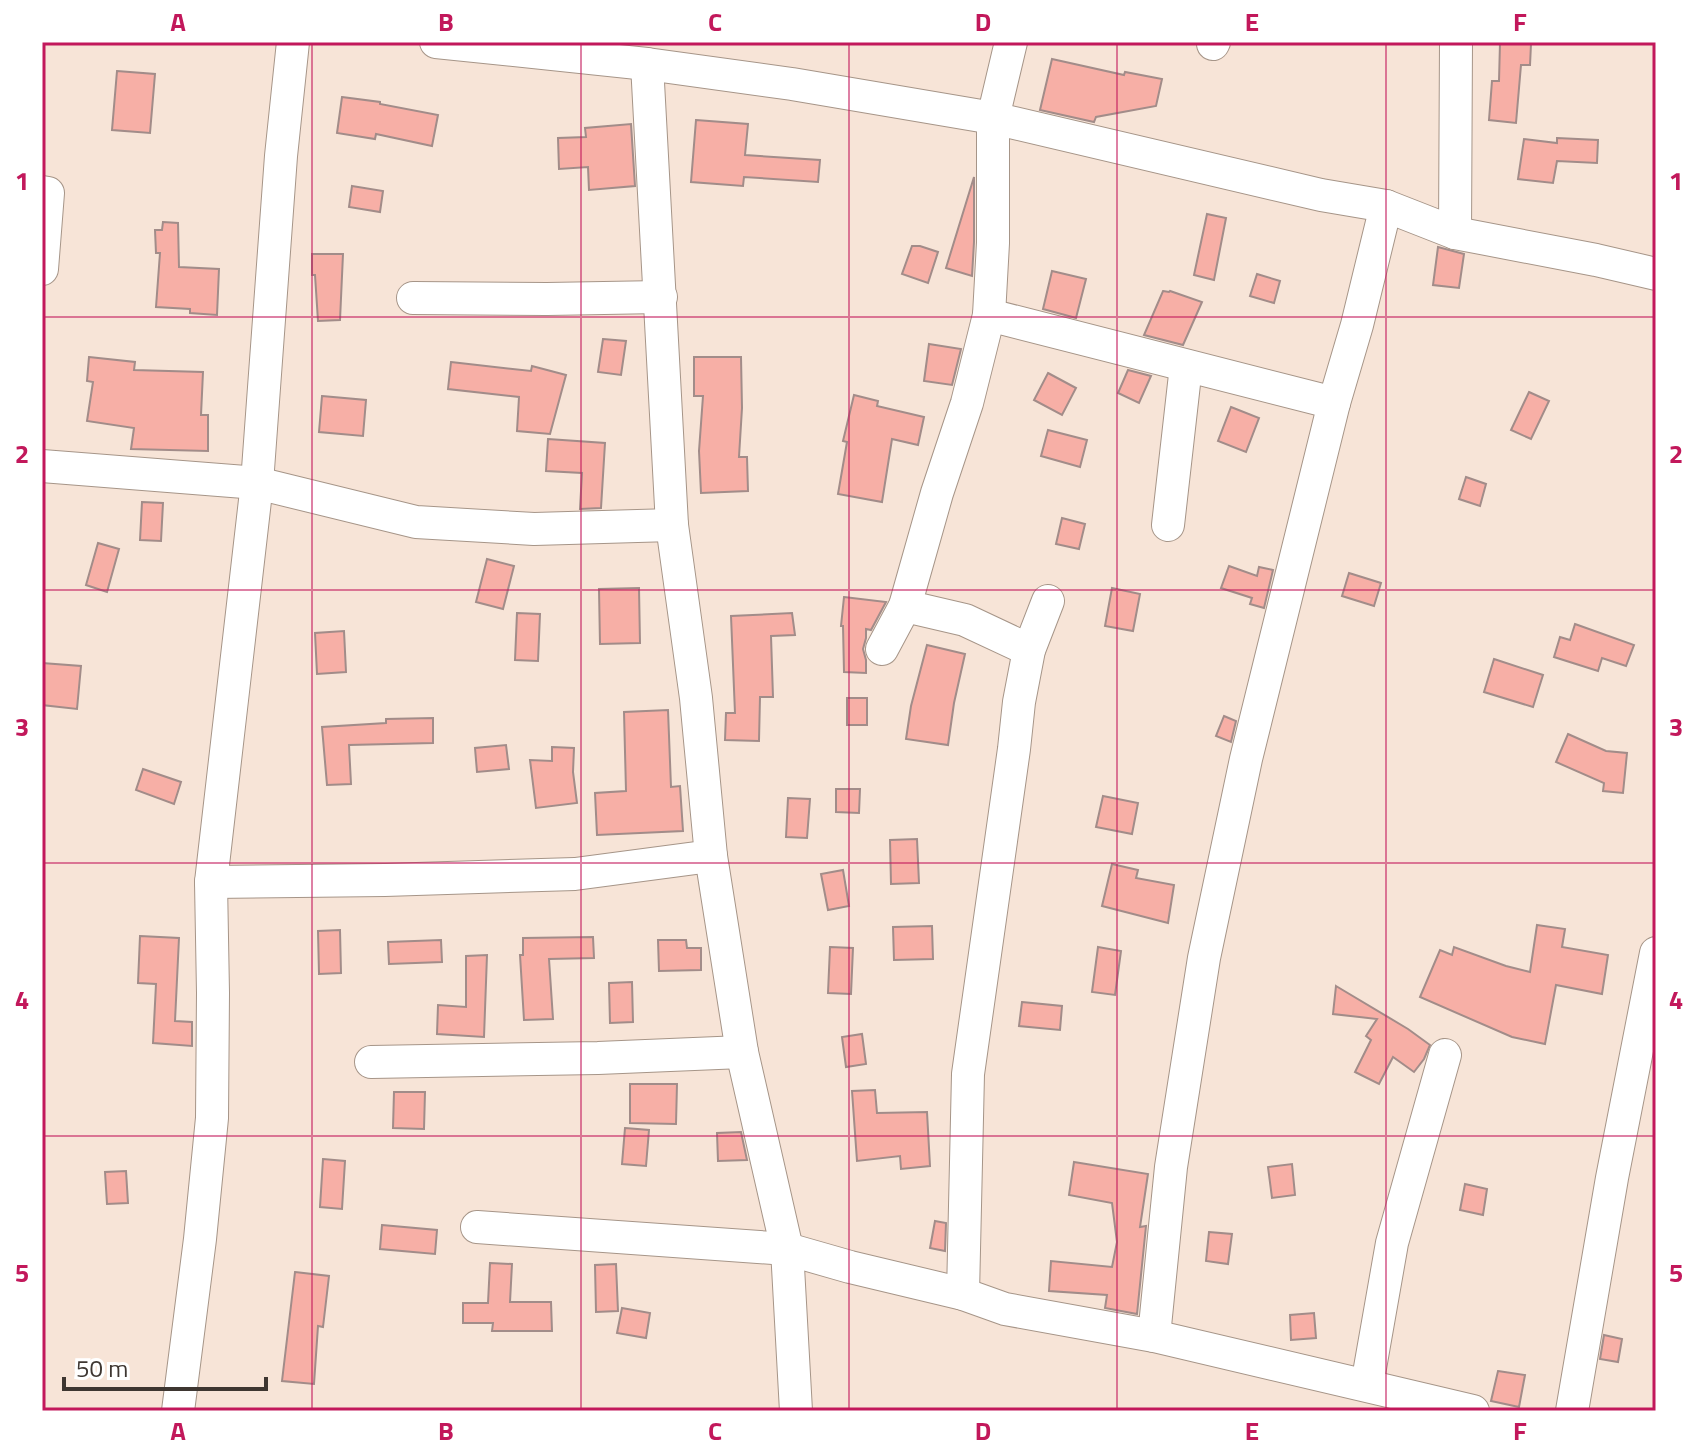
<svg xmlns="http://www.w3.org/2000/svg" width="1698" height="1453" font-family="'Titillium Web',sans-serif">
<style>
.building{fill:#f7afa6;stroke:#a28c89;stroke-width:2}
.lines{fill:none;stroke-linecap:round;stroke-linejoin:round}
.minor-casing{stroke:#a69588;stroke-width:34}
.minor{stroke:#fff;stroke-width:32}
.grid{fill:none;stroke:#c2185b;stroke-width:2;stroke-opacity:0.55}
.neatline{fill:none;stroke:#c2185b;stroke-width:3}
.grid-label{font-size:26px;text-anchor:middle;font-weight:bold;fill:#c2185b}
</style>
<rect width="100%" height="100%" fill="#f7e4d7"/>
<!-- building -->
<g class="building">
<path d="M1500 43 1531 44 1530 65H1521L1516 123 1489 120 1492 81H1499Z"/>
<path d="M1052 59 1124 75 1125 72 1162 79 1156 106 1096 117 1094 122 1040 110Z"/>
<path d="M117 71 155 74 150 133 112 130Z"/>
<path d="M342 97 380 102V104L438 115 432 146 376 134 375 139 337 133Z"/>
<path d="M696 120 748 124 745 155 820 160 818 182 744 177 743 186 691 182Z"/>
<path d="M631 124 635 186 589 190 588 167 559 169 558 138 586 137 585 128Z"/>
<path d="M1557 138 1598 140 1597 163 1557 161 1553 183 1518 179 1524 139 1557 143Z"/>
<path d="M974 177V242L972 276 946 268Z"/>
<path d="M352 186 383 191 380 212 349 207Z"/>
<path d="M1207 214 1226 218 1214 280 1194 275Z"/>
<path d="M163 222 178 223 179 267 219 269 217 315 190 313V309L156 307 160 253H156L155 230H162Z"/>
<path d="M912 246H920L938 252 928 283 902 274Z"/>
<path d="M1438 247 1464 254 1459 288 1433 285Z"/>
<path d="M312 254H343L340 320 318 321 315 275H312Z"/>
<path d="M1052 271 1086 279 1076 318 1043 309Z"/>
<path d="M1257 274 1280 281 1274 303 1250 296Z"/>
<path d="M1163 291 1169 292 1170 291 1202 302 1183 345 1144 335Z"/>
<path d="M603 339 626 341 621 375 598 372Z"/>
<path d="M929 344 961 349 952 385 924 381Z"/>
<path d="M89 357 135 362 134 370 203 372 201 415H208V451L131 449 134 428 87 421 93 382 87 381Z"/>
<path d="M694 357H741L742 408 739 457H747L748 491 701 493 699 451 703 396H694Z"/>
<path d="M451 362 531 371 532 366 566 375 550 434 517 431 519 397 448 389Z"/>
<path d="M1128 370 1151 376 1139 403 1118 393Z"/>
<path d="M1048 373 1076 388 1062 415 1034 400Z"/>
<path d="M1529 392 1549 401 1531 439 1511 430Z"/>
<path d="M854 395 878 401 877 406 924 417 918 445 892 439 882 502 838 494 847 442 843 441Z"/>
<path d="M322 396 366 400 363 436 319 432Z"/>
<path d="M1231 407 1259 418 1246 452 1218 441Z"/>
<path d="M1048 430 1087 440 1080 467 1041 456Z"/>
<path d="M548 439 605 443 601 508 580 509 582 473 546 471Z"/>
<path d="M1466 477 1486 484 1480 506 1459 499Z"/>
<path d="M142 502 163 503 161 541 140 540Z"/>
<path d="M1062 518 1085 524 1079 549 1056 544Z"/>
<path d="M98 543 119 549 107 592 86 585Z"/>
<path d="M487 559 514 566 503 609 476 602Z"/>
<path d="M1229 566 1257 576 1259 567 1273 570 1264 608 1250 604 1252 598 1221 588Z"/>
<path d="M1349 573 1381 583 1374 606 1342 596Z"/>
<path d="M639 588 640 643 600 644 599 589Z"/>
<path d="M1112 588 1140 594 1133 631 1105 626Z"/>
<path d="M844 597 886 602 871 630 866 629V638L863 649 866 660V673L844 672 843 626H841Z"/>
<path d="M517 613 540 614 538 661 515 660Z"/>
<path d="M792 613 795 635 771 636 773 697H760L759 741 725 740 726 713H735L731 616Z"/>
<path d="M1575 624 1634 645 1626 666 1602 658 1598 671 1554 657 1560 637 1570 640Z"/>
<path d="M344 631 346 672 317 674 315 633Z"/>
<path d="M927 645 965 654 954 703 948 745 906 739 911 706Z"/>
<path d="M1494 659 1543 675 1533 707 1484 692Z"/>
<path d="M42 663 81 666 77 709 42 705Z"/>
<rect x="847" y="698" width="20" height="27"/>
<path d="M668 710 671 787 680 786 683 831 597 835 595 793 626 791 624 712Z"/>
<path d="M1224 716 1236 721 1231 742 1216 736Z"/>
<path d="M433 718V743L349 745 351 784 327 785 322 727 386 723V719Z"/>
<path d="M1568 734 1606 751 1627 753 1623 793 1603 791 1604 783 1556 762Z"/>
<path d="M506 745 509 769 477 772 475 748Z"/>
<path d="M552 747 574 748 573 772 577 803 536 808 530 760 552 761Z"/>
<path d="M143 769 181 782 174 804 136 790Z"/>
<path d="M836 789H860L859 813 836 812Z"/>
<path d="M1103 796 1138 803 1132 834 1096 827Z"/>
<path d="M788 798 810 799 807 838 786 837Z"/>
<path d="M917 839 919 883 891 884 890 840Z"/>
<path d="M1112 864 1138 870 1136 878 1174 885 1168 923 1102 906Z"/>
<path d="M843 870 849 906 828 910 821 874Z"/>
<path d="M1537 925 1565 929 1562 947 1608 955 1602 994 1556 985 1545 1044 1512 1037 1420 997 1440 950 1452 955 1454 947 1506 966 1530 972Z"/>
<path d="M932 926 933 959 894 960 893 927Z"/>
<path d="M340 930 341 973 319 974 318 931Z"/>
<path d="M140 936 179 938 175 1021 192 1022V1046L153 1043 156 984 138 983Z"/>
<path d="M593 937 594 958 549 959 553 1019 524 1020 520 955H523V938Z"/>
<path d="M441 940 442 962 389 964 388 942Z"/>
<path d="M658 940H686L687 948H701V970L659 971Z"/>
<path d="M830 947 853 948 851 994 828 993Z"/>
<path d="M1098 947 1121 951 1115 995 1092 992Z"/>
<path d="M487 955 484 1037 437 1034 438 1005 466 1007V956Z"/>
<path d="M632 982 633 1022 610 1023 609 983Z"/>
<path d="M1336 986 1408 1029 1430 1045 1424 1059 1414 1072 1393 1057 1379 1084 1355 1072 1371 1040 1366 1036 1377 1019 1333 1014Z"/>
<path d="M1022 1002 1062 1006 1060 1030 1019 1026Z"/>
<path d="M862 1034 866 1064 846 1067 842 1037Z"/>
<path d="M630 1084H677L676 1124 630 1123Z"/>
<path d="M875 1090 877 1113 927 1112 930 1166 901 1169 900 1156 857 1161 852 1091Z"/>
<path d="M394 1092H425L424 1129 393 1128Z"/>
<path d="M625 1128 649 1130 646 1166 622 1164Z"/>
<path d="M741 1132 747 1160 718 1161 717 1133Z"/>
<path d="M323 1159 345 1161 342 1209 320 1207Z"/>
<path d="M1074 1162 1148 1174 1140 1227 1146 1226 1137 1314 1105 1308 1107 1295 1049 1291 1051 1261 1112 1267 1117 1242 1112 1203 1069 1195Z"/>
<path d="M1292 1164 1295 1195 1272 1198 1268 1167Z"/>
<path d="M126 1171 128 1203 107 1204 105 1172Z"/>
<path d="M1465 1184 1487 1189 1483 1215 1460 1210Z"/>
<path d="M935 1221 946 1223 945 1251 930 1248Z"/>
<path d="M382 1225 437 1230 435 1254 380 1249Z"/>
<path d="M1209 1232 1232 1234 1228 1264 1206 1261Z"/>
<path d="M490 1263 512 1264 510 1302H551L552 1331H492L493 1323H463V1303H488Z"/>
<path d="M616 1264 618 1311 596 1312 595 1265Z"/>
<path d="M295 1272 329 1276 323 1327 318 1326 314 1384 282 1381Z"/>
<path d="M622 1308 650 1313 646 1338 617 1333Z"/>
<path d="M1314 1313 1316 1338 1291 1340 1290 1315Z"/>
<path d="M1604 1335 1622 1339 1618 1362 1600 1359Z"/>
<path d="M1498 1371 1525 1375 1519 1407 1491 1401Z"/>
</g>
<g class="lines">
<!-- minor casing -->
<g class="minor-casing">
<g id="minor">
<path d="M436 42 647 64 792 84 993 118 1321 195 1386 206 1455 233 1596 260 1656 274"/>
<path d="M1213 44 1214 42"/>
<path d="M647 64 672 525 696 698 711 856 742 1052 787 1249 796 1411"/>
<path d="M42 192 48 193 42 269"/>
<path d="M1455 233 1456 42"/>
<path d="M413 298 547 299 661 297"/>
<path d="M989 315 1334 403"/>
<path d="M42 466 257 483 416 522 534 529 672 525"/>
<path d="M1168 525 1186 366"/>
<path d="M905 606 965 620 1029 650"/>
<path d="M882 649 905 606 937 493 967 403 989 315 993 243V118L1011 42"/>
<path d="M211 882 385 880 575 874 711 856"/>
<path d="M371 1062 598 1058 742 1052"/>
<path d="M477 1227 787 1249 850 1267 963 1294 1005 1309 1154 1336 1473 1411"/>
<path d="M963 1294 968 1074 1014 749 1019 702 1029 650 1048 601"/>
<path d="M1154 1336 1171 1167 1204 958 1246 759 1334 403 1357 325 1386 206"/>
<path d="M1367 1385 1392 1243 1445 1055"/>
<path d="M178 1411 200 1239 212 1118 213 993 211 882 257 483 281 156 293 42"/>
<path d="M1572 1411 1612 1178 1656 953"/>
</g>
</g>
<!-- minor -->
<use href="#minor" class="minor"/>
</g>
<!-- grid -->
<path class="grid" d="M312 42V1411M581 42V1411M849 42V1411M1117 42V1411M1386 42V1411M42 317H1656M42 590H1656M42 863H1656M42 1136H1656"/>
<!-- border -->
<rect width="1698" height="1453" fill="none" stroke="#ffffff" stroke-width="88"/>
<!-- scale -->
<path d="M64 1377v12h202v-12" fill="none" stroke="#3e3631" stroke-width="4"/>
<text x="76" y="1377" font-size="24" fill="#3e3631" stroke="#ffffff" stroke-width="6" paint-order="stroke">50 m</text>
<rect x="44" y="44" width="1610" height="1365" class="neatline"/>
<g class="grid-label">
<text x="178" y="31">A</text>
<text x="446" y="31">B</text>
<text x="715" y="31">C</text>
<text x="983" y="31">D</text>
<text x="1252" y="31">E</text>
<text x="1520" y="31">F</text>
<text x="22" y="190">1</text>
<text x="1676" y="190">1</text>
<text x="22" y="463">2</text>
<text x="1676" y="463">2</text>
<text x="22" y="736">3</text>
<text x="1676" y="736">3</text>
<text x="22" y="1009">4</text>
<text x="1676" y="1009">4</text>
<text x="22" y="1282">5</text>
<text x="1676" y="1282">5</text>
<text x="178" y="1440">A</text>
<text x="446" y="1440">B</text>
<text x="715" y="1440">C</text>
<text x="983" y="1440">D</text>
<text x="1252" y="1440">E</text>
<text x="1520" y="1440">F</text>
</g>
</svg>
